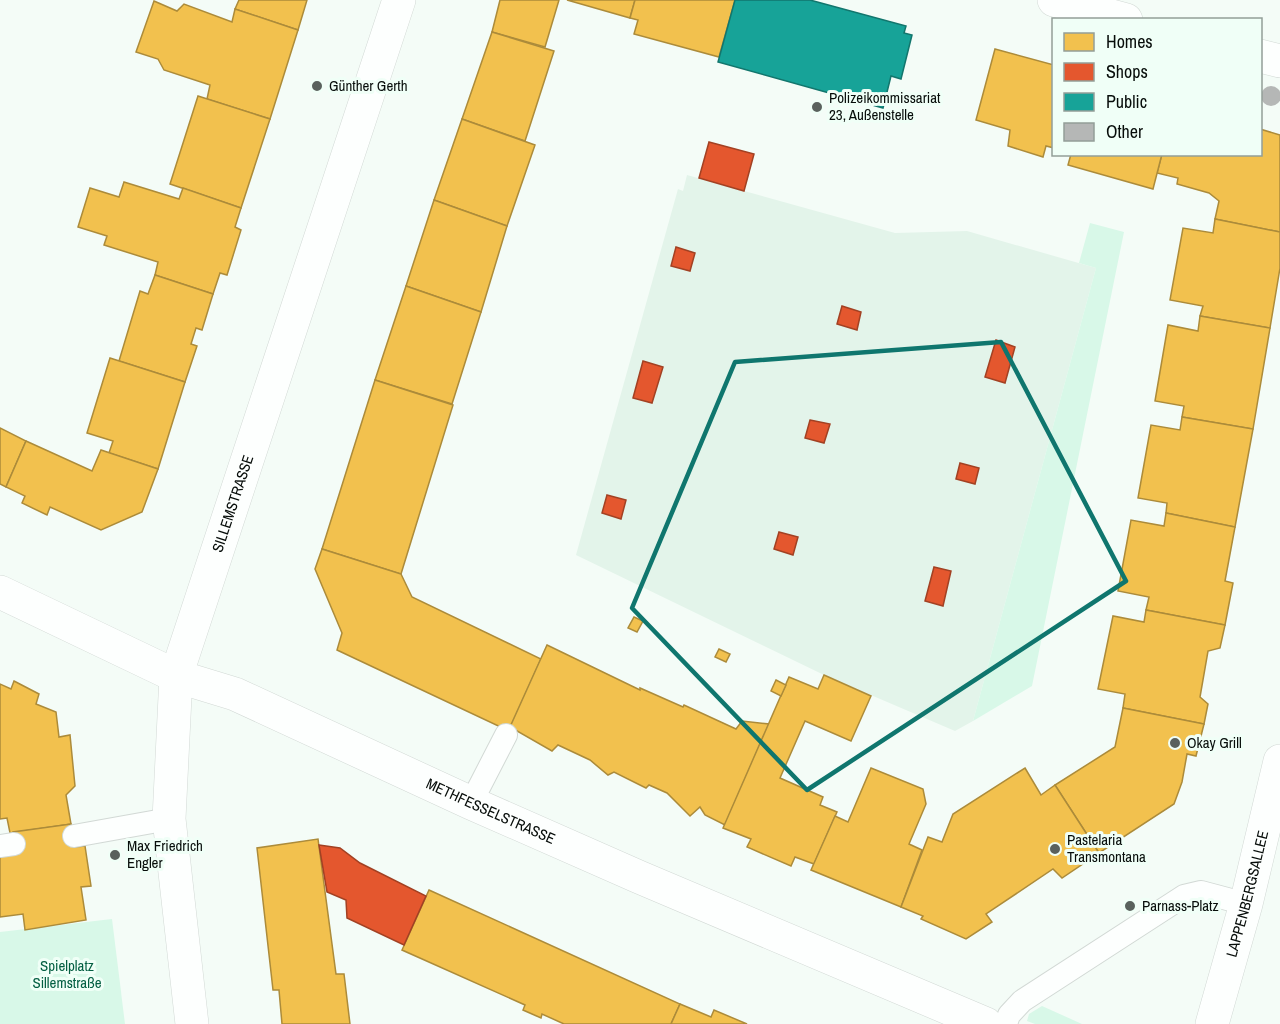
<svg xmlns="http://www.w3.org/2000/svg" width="1280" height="1024" font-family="'Archivo Narrow',sans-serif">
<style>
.built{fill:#e3f4ea}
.green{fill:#d8f8e8}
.homes{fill:#f2c14e;stroke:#ac8b3a;stroke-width:1.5}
.shops{fill:#e4572e;stroke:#a24123;stroke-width:1.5}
.public{fill:#17a398;stroke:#12766d;stroke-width:1.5}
.building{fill:#b5b7b6}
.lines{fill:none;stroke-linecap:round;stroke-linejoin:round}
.service-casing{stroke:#d2d9d5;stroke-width:24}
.minor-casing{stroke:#d2d9d5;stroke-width:34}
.tertiary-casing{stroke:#d2d9d5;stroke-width:34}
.service{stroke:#fdfffe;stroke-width:22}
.minor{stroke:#fdfffe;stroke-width:33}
.tertiary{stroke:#fdfffe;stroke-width:33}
.marked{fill:none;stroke:#0f766e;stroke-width:4.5;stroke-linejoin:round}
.poi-dot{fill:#5a615d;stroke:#f0fff7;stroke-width:2}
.labels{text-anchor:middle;stroke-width:6;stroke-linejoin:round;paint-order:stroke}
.poi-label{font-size:15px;fill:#070d0a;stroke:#f0fff7;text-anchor:start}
.street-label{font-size:15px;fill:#070d0a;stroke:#f0fff7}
.park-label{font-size:15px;fill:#045f42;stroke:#f0fff7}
</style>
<rect width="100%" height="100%" fill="#f4fcf7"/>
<!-- built -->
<path class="built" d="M687 175 895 233 967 231 1096 268 973 721 955 731 824 675 576 555 678 189 683 191Z"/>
<!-- green -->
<g class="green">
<path d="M1090 223 1124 232 1032 686 973 721 1096 268 1079 263Z"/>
<path d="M112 919 125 1024H0V932Z"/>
<path d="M1042 1006 1082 1024H1035L1027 1021 1029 1014Z"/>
</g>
<!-- homes -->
<g class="homes">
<path d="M239 0H307L298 30 235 9Z"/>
<path d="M500 0H559L545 47 492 32Z"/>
<path d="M567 0H635L630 18Z"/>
<path d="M635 0H735L719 57 634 34 638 20 630 18Z"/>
<path d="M154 1 177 11 184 4 232 22 235 9 298 30 270 119 207 99 210 85 164 70 158 59 136 52Z"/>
<path d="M492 32 554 51 525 141 462 119Z"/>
<path d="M995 49 1054 65V148L1046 146 1043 157 1008 146 1010 130 976 120Z"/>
<path d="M198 96 270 119 241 208 170 184Z"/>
<path d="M462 119 535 145 507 226 434 200Z"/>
<path d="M1260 129 1280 135V232L1215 219 1219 201 1209 193 1177 184 1178 178 1157 173 1162 154H1260Z"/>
<path d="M1071 154H1162L1153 189 1068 165Z"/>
<path d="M124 182 179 199 183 188 241 208 235 227 241 230 227 275 220 273 213 294 155 275 158 262 104 245 107 236 78 227 90 188 119 197Z"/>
<path d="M434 200 507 226 481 312 406 286Z"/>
<path d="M1215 219 1280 232V268L1270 328 1200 316 1203 306 1170 300 1183 228 1213 233Z"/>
<path d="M155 275 213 294 202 330 196 328 191 344 197 346 185 382 119 361 140 291 148 294Z"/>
<path d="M406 286 481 312 452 404 375 380Z"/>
<path d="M1200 316 1270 328 1253 429 1182 417 1184 406 1155 401 1168 325 1198 331Z"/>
<path d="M110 358 185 382 158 469 109 453 113 441 87 433Z"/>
<path d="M375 380 453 405 401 574 322 549Z"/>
<path d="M1182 417 1253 429 1235 527 1166 513 1167 503 1138 498 1151 425 1180 430Z"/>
<path d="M0 428 26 441 6 487 0 484Z"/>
<path d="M26 441 92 471 101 450 158 469 142 512 101 530 50 507 47 515 22 503 25 496 6 487Z"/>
<path d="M1166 513 1235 527 1225 581 1233 583 1225 625 1146 610 1149 597 1118 591 1131 520 1164 526Z"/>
<path d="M322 549 401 574 412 597 541 659 509 731 337 650 342 633 315 569Z"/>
<path d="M1146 610 1225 625 1220 648 1208 651 1200 697 1208 704 1204 724 1123 708 1125 694 1098 689 1113 616 1144 622Z"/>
<path d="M634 617 643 621 637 632 628 628Z"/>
<path d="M547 645 640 690V688L683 707 684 705 736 729 742 721 769 724 725 825 705 815 700 807 690 816 667 793 649 785 646 788 614 772 608 775 590 760 558 745 552 751 510 727Z"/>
<path d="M719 649 730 654 726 662 715 657Z"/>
<path d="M824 675 871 696 851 741 805 721 780 778 823 797 820 805 837 812 814 864 795 857 791 866 747 847 751 839 723 828 789 677 818 689Z"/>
<path d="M776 680 786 685 781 696 771 691Z"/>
<path d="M14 681 39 694 36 704 56 712 59 737 70 735 75 786 66 795 71 824 10 833 7 818 0 819V684L11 689Z"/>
<path d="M1123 708 1204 724 1196 756 1187 754 1182 782 1174 804 1099 853 1055 785 1115 747Z"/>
<path d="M871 768 923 789 926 804 909 844 922 850 901 907 811 870 835 816 848 822Z"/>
<path d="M1025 768 1041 795 1055 785 1099 853 1062 878 1053 869 986 914 992 922 966 939 921 919 923 916 901 907 928 837 942 842 953 814Z"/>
<path d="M71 824 75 847 85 846 91 886 81 887 86 920 25 930 23 914 0 917V852L14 844 13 832Z"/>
<path d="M318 839 336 974H344L350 1024H282L279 990H273L257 848Z"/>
<path d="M429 890 680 1004 671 1024H564L542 1014 541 1018 523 1010 525 1005 402 950Z"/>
<path d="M680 1004 711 1017 714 1010 747 1024H671Z"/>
</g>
<!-- shops -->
<g class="shops">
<path d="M709 142 754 154 744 191 699 178Z"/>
<path d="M676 247 695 253 690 271 671 266Z"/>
<path d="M842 306 861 312 857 330 837 324Z"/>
<path d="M996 340 1015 347 1005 383 985 377Z"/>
<path d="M643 361 663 367 652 403 633 398Z"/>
<path d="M810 420 830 424 824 443 805 438Z"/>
<path d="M960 463 979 468 975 484 956 479Z"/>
<path d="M607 495 626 500 621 519 602 513Z"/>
<path d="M779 532 798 537 793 555 774 549Z"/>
<path d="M934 567 951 571 943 606 925 601Z"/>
<path d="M319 845 340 848 360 863 426 896 404 945 347 918 346 900 327 892Z"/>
</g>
<!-- public -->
<path class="public" d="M735 0H810L906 26 904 33 912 35 901 79 891 76 883 108 718 62Z"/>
<!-- building -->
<circle class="building" cx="1271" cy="96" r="10"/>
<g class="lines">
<!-- service casing -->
<g class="service-casing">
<g id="service">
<path d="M471 803 506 735"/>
<path d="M74 836 169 819"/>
<path d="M0 846 14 844"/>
<path d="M1006 1024 1009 1015 1022 1001 1184 896 1201 892 1246 904"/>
</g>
</g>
<!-- minor casing -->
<g class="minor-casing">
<g id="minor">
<path d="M1054 0 1126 20"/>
<path d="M1260 56 1280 61"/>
<path id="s1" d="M0 592 176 676 235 694 471 803 639 877 986 1024"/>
<path id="s2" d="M192 1024 169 819 176 676 399 0"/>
</g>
</g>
<!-- tertiary casing -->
<g class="tertiary-casing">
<g id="tertiary">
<path id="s3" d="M1212 1024 1246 904 1280 761"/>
</g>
</g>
<!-- service -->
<use href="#service" class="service"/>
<!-- minor -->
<use href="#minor" class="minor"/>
<!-- tertiary -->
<use href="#tertiary" class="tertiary"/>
</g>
<!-- marked area -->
<path class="marked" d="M1001 342 1126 581 807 790 632 608 735 362Z"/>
<!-- markers -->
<g class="poi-dot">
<circle cx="317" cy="86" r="6"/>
<circle cx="817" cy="107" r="6"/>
<circle cx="1175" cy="743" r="6"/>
<circle cx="1055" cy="849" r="6"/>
<circle cx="115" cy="855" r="6"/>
<circle cx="1130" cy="906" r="6"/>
</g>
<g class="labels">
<!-- poi labels -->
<g class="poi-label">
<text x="329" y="91">Günther Gerth</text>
<text x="829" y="103">Polizeikommissariat<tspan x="829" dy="17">23, Außenstelle</tspan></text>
<text x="1187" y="748">Okay Grill</text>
<text x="1067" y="845">Pastelaria<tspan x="1067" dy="17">Transmontana</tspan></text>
<text x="127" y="851">Max Friedrich<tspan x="127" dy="17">Engler</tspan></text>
<text x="1142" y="911">Parnass-Platz</text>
</g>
<!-- street labels -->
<g class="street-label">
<text dy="5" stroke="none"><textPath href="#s2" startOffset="531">SILLEMSTRASSE</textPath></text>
<text dy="5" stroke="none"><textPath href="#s1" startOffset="538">METHFESSELSTRASSE</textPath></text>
<text dy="5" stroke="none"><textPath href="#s3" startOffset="135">LAPPENBERGSALLEE</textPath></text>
</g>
<!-- park labels -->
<g class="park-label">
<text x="67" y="971">Spielplatz<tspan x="67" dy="17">Sillemstraße</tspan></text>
</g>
</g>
<!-- legend -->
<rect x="1052" y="18" width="210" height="138" fill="#f0fff7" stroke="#939e98" stroke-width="1.5"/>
<rect x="1064" y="33" width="30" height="18" fill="#f2c14e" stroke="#939e98" stroke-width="1.5"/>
<text x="1106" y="48" font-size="18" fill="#070d0a">Homes</text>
<rect x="1064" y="63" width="30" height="18" fill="#e4572e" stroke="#939e98" stroke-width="1.5"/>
<text x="1106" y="78" font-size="18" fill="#070d0a">Shops</text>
<rect x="1064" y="93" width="30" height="18" fill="#17a398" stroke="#939e98" stroke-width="1.5"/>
<text x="1106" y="108" font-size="18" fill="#070d0a">Public</text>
<rect x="1064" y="123" width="30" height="18" fill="#b5b7b6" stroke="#939e98" stroke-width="1.5"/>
<text x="1106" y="138" font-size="18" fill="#070d0a">Other</text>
</svg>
